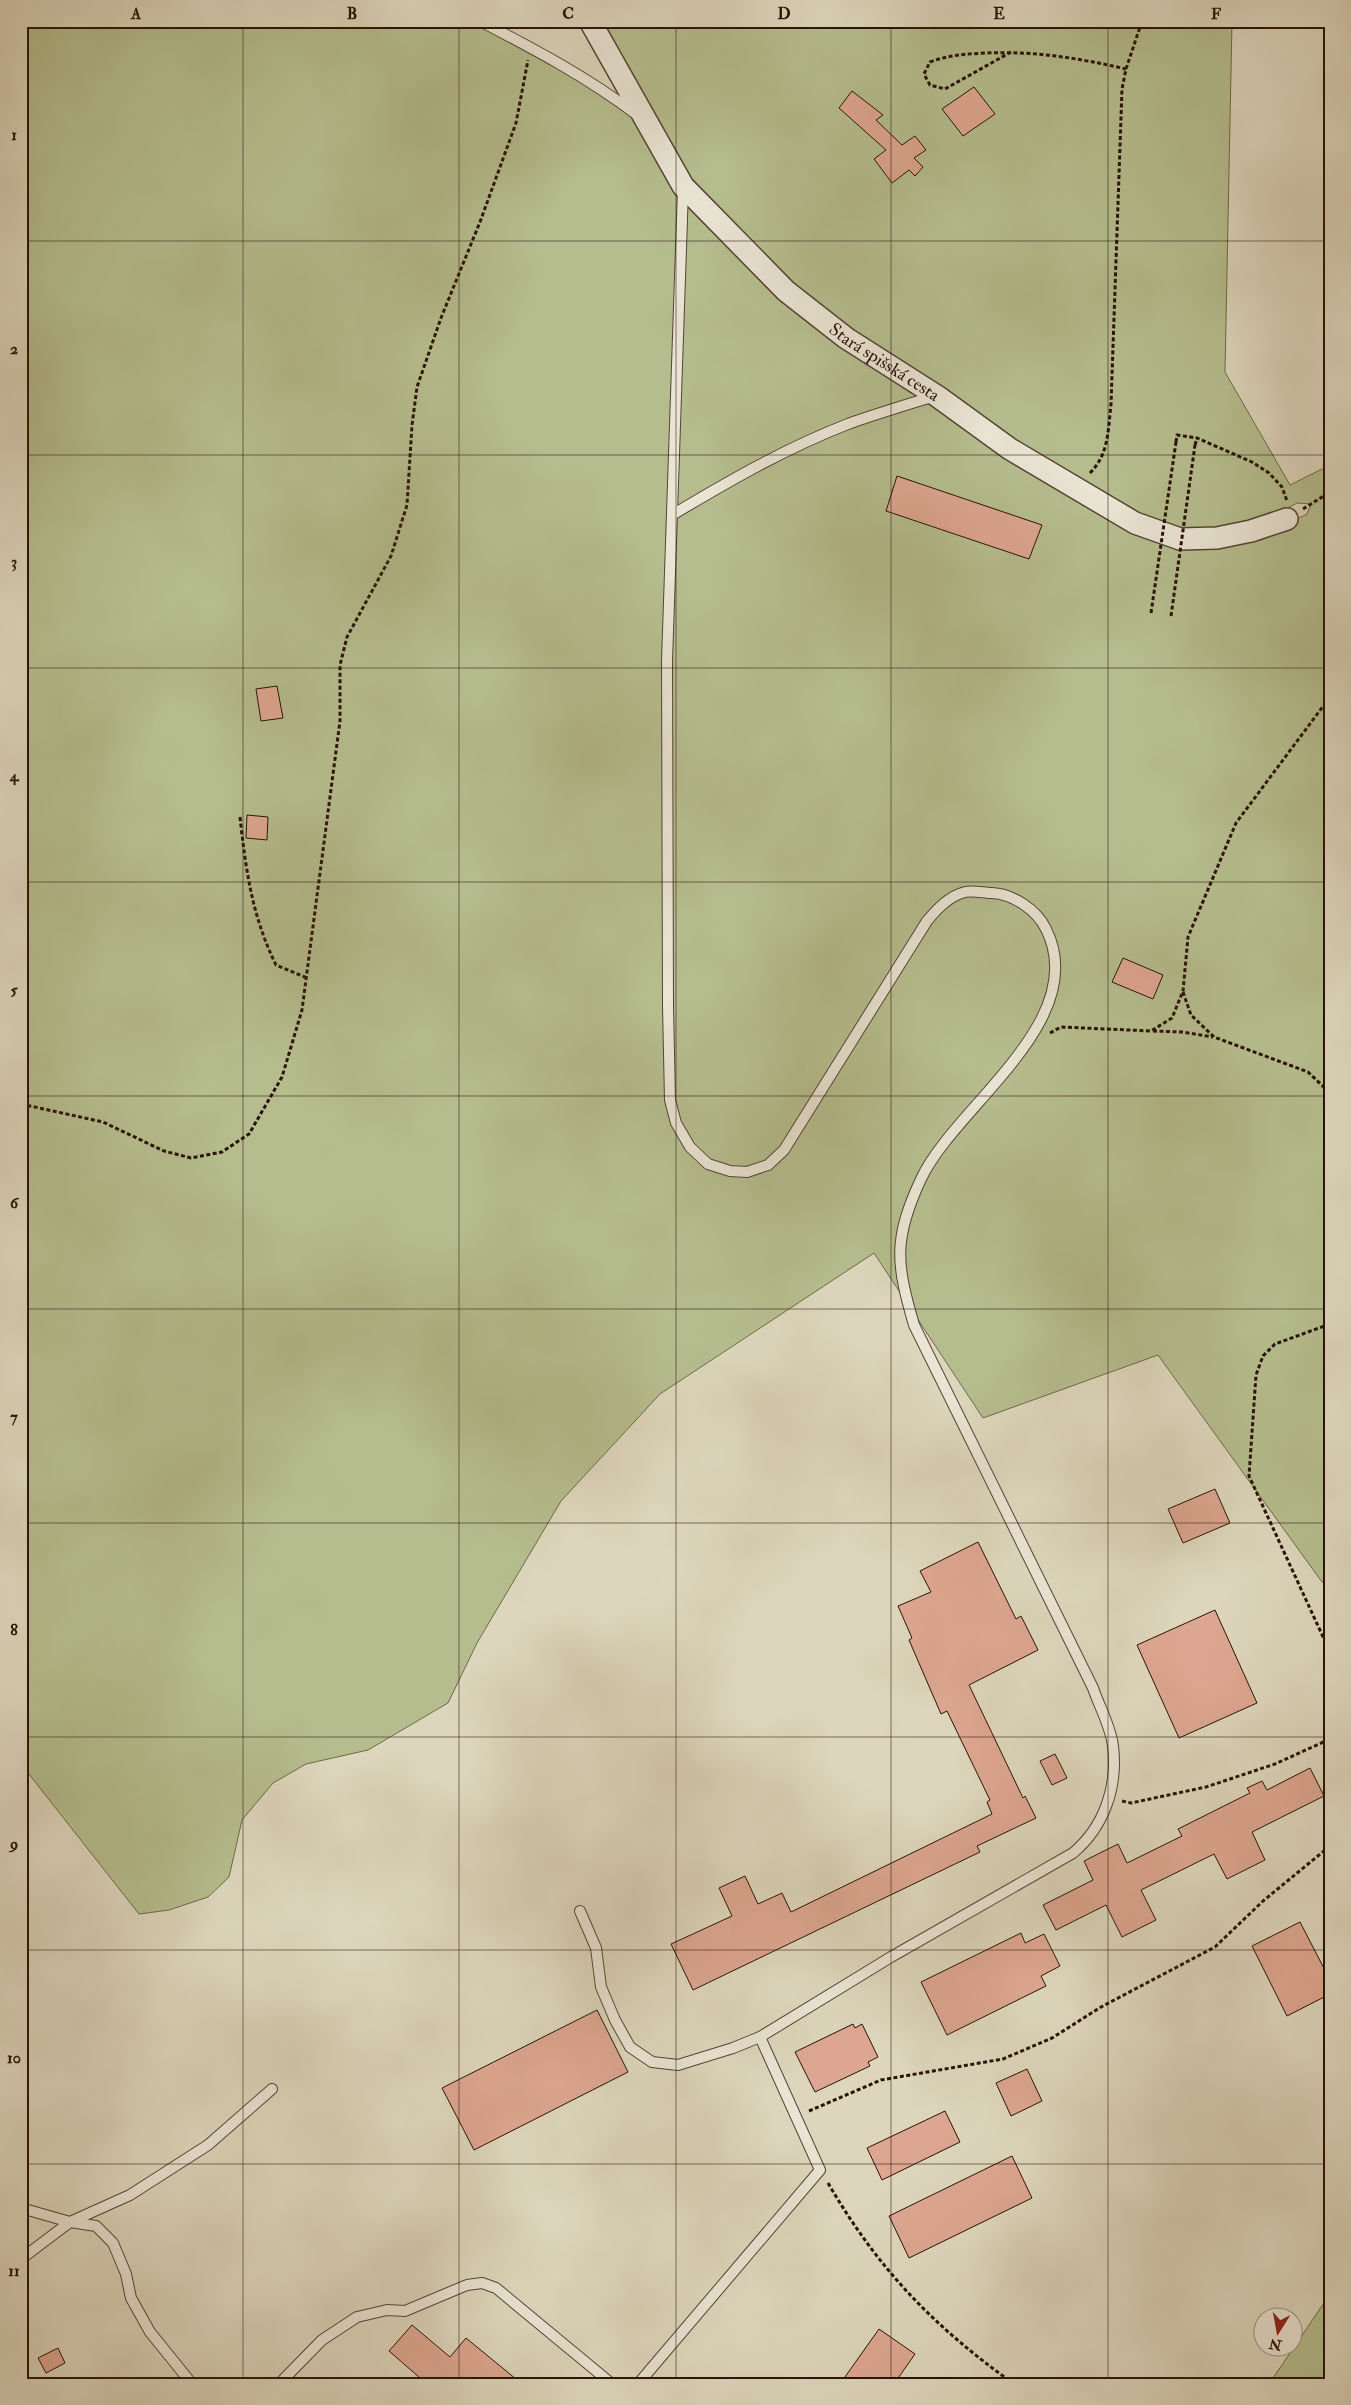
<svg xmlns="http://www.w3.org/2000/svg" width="1351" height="2405" font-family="'IM FELL Double Pica',serif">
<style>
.green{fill:#b5bd8e;stroke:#6f684b;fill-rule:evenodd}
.building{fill:#dda690;stroke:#291208}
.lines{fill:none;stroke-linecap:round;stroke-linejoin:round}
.lane-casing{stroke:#564335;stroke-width:12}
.street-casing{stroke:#564335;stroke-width:24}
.path{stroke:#291208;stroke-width:3;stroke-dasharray:4 2.5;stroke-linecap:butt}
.lane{stroke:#e9e4d3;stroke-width:10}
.street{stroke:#e9e4d3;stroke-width:21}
.path-bridge{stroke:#291208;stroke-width:3;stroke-dasharray:4 2.5;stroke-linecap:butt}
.grid{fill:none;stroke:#291208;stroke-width:1;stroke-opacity:0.55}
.labels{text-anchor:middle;stroke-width:5;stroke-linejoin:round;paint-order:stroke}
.street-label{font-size:18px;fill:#291208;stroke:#e9e4d3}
.neatline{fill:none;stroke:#291208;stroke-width:2}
.grid-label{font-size:16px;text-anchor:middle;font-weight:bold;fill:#291208}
</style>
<rect width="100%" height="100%" fill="#ddd6bc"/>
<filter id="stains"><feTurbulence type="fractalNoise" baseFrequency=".004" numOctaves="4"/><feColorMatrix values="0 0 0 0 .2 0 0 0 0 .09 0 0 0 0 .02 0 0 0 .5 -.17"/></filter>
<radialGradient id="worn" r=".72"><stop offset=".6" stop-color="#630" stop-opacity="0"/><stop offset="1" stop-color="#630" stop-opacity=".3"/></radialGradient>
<!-- green -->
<g class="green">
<path d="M21 21H480L648 121 590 21H1232L1225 372 1290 485 1330 465V1584L1322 1582 1158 1355 983 1418 874 1253 660 1394 561 1501 477 1643 448 1703 368 1750 306 1764 273 1783 242 1820 229 1877 208 1897 169 1910 139 1914 21 1764ZM1297 503 1311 504 1307 514 1266 534 1130 528 1157 525 1183 528H1218L1276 515Z"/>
<path d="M1330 2294V2384H1269Z"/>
</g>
<!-- building -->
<g class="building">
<path d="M974 87 995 114 963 136 942 109Z"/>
<path d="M852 91 883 115 876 120 902 145 915 136 926 150 914 158 923 167 915 176 909 170 892 183 874 159 886 150 839 108Z"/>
<path d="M897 476 1042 525 1029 559 886 511Z"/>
<path d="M277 686 283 718 261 721 256 689Z"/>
<path d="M247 815 268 817 267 840 246 838Z"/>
<path d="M1123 958 1163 975 1153 999 1112 982Z"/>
<path d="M1215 1489 1230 1523 1183 1543 1168 1509Z"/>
<path d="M978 1542 1016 1619 1021 1616 1038 1650 969 1685 1023 1798 1025 1796 1036 1818 977 1846 980 1852 693 1990 671 1944 732 1916 719 1888 745 1876 758 1904 782 1893 791 1912 992 1814 987 1802 990 1800 947 1711 941 1714 909 1640 912 1638 898 1606 931 1592 920 1571Z"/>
<path d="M1215 1610 1257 1703 1179 1738 1137 1645Z"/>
<path d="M1055 1754 1067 1778 1052 1785 1040 1761Z"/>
<path d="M1310 1768 1324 1796 1252 1832 1265 1860 1227 1879 1214 1854 1141 1890 1156 1920 1122 1937 1106 1905 1056 1930 1043 1905 1093 1880 1084 1861 1118 1844 1127 1863 1182 1836 1178 1829 1250 1793 1247 1788 1262 1781 1267 1790Z"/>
<path d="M1300 1922 1330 1980V1994L1287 2016 1252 1946Z"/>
<path d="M1021 1933 1025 1943 1044 1934 1060 1966 1041 1976 1046 1986 947 2035 921 1982Z"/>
<path d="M597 2010 628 2072 474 2150 442 2088Z"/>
<path d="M853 2024 855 2028 862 2024 878 2057 868 2062 870 2066 815 2092 795 2052Z"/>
<path d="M1027 2069 1042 2101 1011 2116 996 2083Z"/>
<path d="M945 2111 960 2142 882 2180 867 2148Z"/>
<path d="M1012 2156 1032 2198 909 2258 889 2216Z"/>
<path d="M412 2325 450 2357 466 2338 522 2384H427L389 2351Z"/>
<path d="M879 2329 915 2354 894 2384H840Z"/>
<path d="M58 2348 65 2363 46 2373 38 2358Z"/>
</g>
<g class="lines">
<!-- lane casing -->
<g class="lane-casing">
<g id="lane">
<path d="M480 21C534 49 587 77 636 114"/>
<path d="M672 515C729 481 786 448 848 424 876 414 906 405 935 396"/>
<path d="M580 1911 596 1948 601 1987 615 2020 630 2047 652 2062 678 2065 733 2048 760 2037 891 1957 1073 1853C1104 1827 1118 1787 1113 1746 1111 1727 1099 1706 1093 1688L914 1325C896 1263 893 1239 921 1179 955 1106 1092 1021 1046 929 1037 910 1013 894 992 893 984 893 973 890 965 892 949 896 937 909 927 921L784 1150 768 1165 747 1172 730 1171 708 1164 690 1147 676 1123 670 1100 668 1006 667 661 683 189"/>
<path d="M21 2208 70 2222 96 2226 113 2243 126 2274 131 2298 150 2332 192 2384"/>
<path d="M21 2259 70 2222 130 2195 208 2145 272 2089"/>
<path d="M279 2384 322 2340 357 2317 387 2310 405 2311 467 2285 482 2283 496 2288 612 2384"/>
<path d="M638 2384 820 2170 760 2037"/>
</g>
</g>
<!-- street casing -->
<g class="street-casing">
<g id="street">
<path id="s1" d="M590 21 683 186 786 291 846 338 937 396 1010 449 1135 523 1180 539 1217 538 1251 531 1287 519"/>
</g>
</g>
<!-- path -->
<g class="path">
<path d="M1011 52 945 89 930 85 924 74 930 62C948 55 966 54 986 53 1035 51 1078 58 1126 69"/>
<path d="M1176 442 1177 435 1197 438 1252 462 1269 473 1282 487 1287 501"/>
<path d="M1195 445 1197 438"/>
<path d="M1090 473C1109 454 1108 430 1111 404L1122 89 1126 69 1142 21"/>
<path d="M1303 509 1330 492"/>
<path d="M240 817C246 871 252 916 276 965L307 978"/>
<path d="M1183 992 1191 1015 1214 1037 1308 1072 1330 1093"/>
<path d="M1153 1031 1182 1032 1213 1037"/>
<path d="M1050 1033 1061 1027 1151 1031 1172 1018 1183 991 1188 937 1236 823 1330 697"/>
<path d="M21 1104 103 1122 164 1151 191 1158 222 1152 249 1134 282 1077 302 1010 340 721V665L347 637 391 556 407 505 412 425 417 387 441 318 480 222 516 123 528 60"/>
<path d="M1330 1324 1275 1344 1263 1356 1256 1375 1249 1476 1330 1652"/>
<path d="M1122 1801 1131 1803 1206 1787 1275 1764 1330 1739"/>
<path d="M809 2111 881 2080 1003 2059 1052 2038 1101 2007 1215 1947 1263 1901 1330 1846"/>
<path d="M828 2183C878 2269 933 2326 1014 2384"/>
</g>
<!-- lane -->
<use href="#lane" class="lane"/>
<!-- street -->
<use href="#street" class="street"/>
<!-- path-bridge -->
<g class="path-bridge">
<path d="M1151 613 1176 442"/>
<path d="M1171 616 1195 445"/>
</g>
</g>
<!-- grid -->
<path class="grid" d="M243 21V2384M459 21V2384M676 21V2384M891 21V2384M1108 21V2384M21 241H1330M21 455H1330M21 668H1330M21 882H1330M21 1096H1330M21 1309H1330M21 1523H1330M21 1737H1330M21 1950H1330M21 2164H1330"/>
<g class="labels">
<!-- street labels -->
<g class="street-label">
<text dy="6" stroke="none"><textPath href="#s1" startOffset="458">Stará spišská cesta</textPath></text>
</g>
</g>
<!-- margin -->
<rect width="1351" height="2405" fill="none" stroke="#ddd6bc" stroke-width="55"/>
<!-- north arrow -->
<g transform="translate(1278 2332) rotate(191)"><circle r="24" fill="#e9e4d3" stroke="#9c9082"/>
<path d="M0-4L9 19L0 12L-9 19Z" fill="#8f2418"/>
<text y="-8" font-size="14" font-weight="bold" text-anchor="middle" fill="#291208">N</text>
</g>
<rect x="28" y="28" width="1296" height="2350" class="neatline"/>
<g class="grid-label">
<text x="136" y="19">A</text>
<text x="352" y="19">B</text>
<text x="568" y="19">C</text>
<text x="784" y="19">D</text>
<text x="999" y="19">E</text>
<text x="1216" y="19">F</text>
<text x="14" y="140">1</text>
<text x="14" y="354">2</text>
<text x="14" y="567">3</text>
<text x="14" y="781">4</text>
<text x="14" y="995">5</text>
<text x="14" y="1208">6</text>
<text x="14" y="1422">7</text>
<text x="14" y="1635">8</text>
<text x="14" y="1849">9</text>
<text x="14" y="2063">10</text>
<text x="14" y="2276">11</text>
</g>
<rect width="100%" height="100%" filter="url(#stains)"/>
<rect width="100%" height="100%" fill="url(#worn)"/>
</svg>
